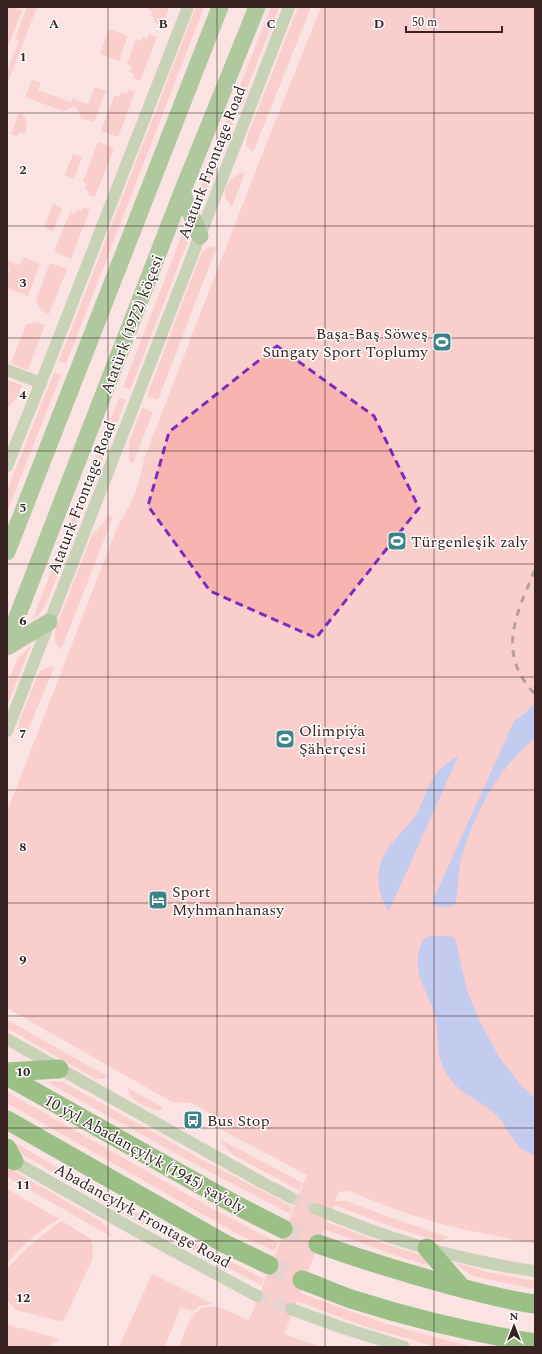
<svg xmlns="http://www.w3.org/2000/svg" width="542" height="1354" font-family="Spectral,serif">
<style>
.green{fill:#f8b4b1}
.water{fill:#82aefe}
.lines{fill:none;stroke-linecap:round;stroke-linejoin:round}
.minor-tunnel{stroke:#d3bdbc;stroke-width:12;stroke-dasharray:12 6;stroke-linecap:butt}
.primary-tunnel{stroke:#d3bdbc;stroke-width:19;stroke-dasharray:19 10;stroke-linecap:butt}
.minor{stroke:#8bbd84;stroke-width:12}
.secondary{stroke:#57a64d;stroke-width:17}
.primary{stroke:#279417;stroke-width:19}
.rail{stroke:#644e4d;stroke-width:3;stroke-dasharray:7 7;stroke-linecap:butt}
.marked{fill:none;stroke:#7b2cbf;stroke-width:3;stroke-dasharray:8 5;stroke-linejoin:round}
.grid{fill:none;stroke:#382322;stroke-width:1;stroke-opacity:0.55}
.labels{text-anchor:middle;stroke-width:3;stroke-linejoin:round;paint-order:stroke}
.street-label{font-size:16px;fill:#382322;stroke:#fff}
.poi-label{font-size:16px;fill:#382322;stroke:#fff;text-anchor:start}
.grid-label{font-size:13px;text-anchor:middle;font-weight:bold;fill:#382322;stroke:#fff;stroke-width:3;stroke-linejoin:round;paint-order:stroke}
</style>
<rect width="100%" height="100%" fill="#fae3e2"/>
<!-- green -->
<g class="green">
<path d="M7 7H12L22 11 7 48Z"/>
<path d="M27 7H37L7 85V71L19 41 15 39Z"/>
<path d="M149 7H169L162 26 154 22 155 18 151 16 153 12 148 10Z"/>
<path d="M196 7H204L66 364 59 361Z"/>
<path d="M271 7H279L205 196 201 198 198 195V193Z"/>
<path d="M298 7H311L253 152 246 146 247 137Z"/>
<path d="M321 7H535V1244L457 1228 434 1222 397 1210 348 1191 339 1192 335 1201H346L398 1220 449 1237 445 1239 438 1241 396 1228 334 1205 327 1222 391 1246 421 1255 429 1265H427L389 1253 324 1229 300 1293 386 1324 473 1347 434 1346 364 1326 297 1301 284 1334 321 1347H179C186 1330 191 1303 216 1307 227 1309 238 1316 249 1320L307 1175 218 1128 215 1116 192 1103 172 1102 7 1008V812L118 525C133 502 139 486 144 459L261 157Z"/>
<path d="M109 29 128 36 119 61 100 54Z"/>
<path d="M149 34 157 37 140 81 133 78 134 74 130 72 132 66 127 64 136 39 141 41 143 37 147 39Z"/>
<path d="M32 80 41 83 38 90 71 102 72 98 88 104 95 87 106 91 94 122 81 118 76 106 63 111 25 97Z"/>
<path d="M129 89 135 92 118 137 101 131 115 95 119 97 121 92 127 94Z"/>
<path d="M19 113C28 116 28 127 25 134L19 132 17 136 11 134Z"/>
<path d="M98 142 114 148 95 197 88 195 89 191 85 189 87 184 83 182Z"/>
<path d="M73 154 82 157 74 179 65 175Z"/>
<path d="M245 172 232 207C230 204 227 202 226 199 221 186 234 174 245 172Z"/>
<path d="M53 204 62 208 53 231 44 227Z"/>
<path d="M83 207 90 209 71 259 54 252 70 212 75 214 77 210 82 211Z"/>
<path d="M183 234 187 235 189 238 130 390 123 387 182 235Z"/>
<path d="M217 246 158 400 147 396 201 254 208 247Z"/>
<path d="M24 257 40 264 28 296 7 288V276L10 268 7 267V260L20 265Z"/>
<path d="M50 263 67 269 49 314 41 311 36 299Z"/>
<path d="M37 322 45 325 28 370 11 363 26 325Z"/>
<path d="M54 372 61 375 7 512V491Z"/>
<path d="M7 380 22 385 18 395 7 409Z"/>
<path d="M119 398 126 400 46 604 41 612 34 619 33 618Z"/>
<path d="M142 408 153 412 133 463 129 461V442Z"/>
<path d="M107 515 113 517 61 650 55 643V630L92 535 104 522Z"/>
<path d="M31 645 7 706V684L18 658Z"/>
<path d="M50 667H54L24 740 19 730V722L38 674 43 669Z"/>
<path d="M7 1020 9 1021 107 1076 104 1079 94 1078 7 1028Z"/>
<path d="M53 1081 63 1082 201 1159 293 1207 290 1214 197 1165 47 1082Z"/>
<path d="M128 1088 162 1107 160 1111C147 1107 131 1104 128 1088Z"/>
<path d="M7 1092 222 1214 278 1243 274 1251 234 1232 7 1103Z"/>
<path d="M221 1140 303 1183 299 1190 233 1155 220 1142Z"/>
<path d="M14 1142 134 1212 264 1279 261 1285 131 1218 27 1157 23 1155Z"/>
<path d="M7 1167 97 1219 106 1226 112 1237 7 1177Z"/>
<path d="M7 1189 59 1219C39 1230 22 1246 7 1263Z"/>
<path d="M62 1221 91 1239 93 1247 92 1260 63 1322 16 1310 7 1300V1269C24 1251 41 1234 62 1221Z"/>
<path d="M453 1262 487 1272 535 1281V1289L473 1276Z"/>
<path d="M152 1274 213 1304 199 1306 193 1311 180 1308 165 1347H119Z"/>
<path d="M7 1325H9L60 1339 47 1347H7Z"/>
</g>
<!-- water -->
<g class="water">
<path d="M535 703V738C499 768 475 811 462 856 457 872 459 889 455 905L448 907 434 906 433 903V900L514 721 525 713Z"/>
<path d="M458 757 389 911C374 890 375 863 392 843 400 833 409 825 416 815 429 791 430 769 458 757Z"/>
<path d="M429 936H450L455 938 467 990 480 1022 499 1057 520 1084 535 1098V1155C514 1151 511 1131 498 1117 485 1102 463 1096 451 1080 433 1057 441 1041 435 1016 428 989 407 969 424 938Z"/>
</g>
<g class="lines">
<!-- minor-tunnel -->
<g class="minor-tunnel">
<path d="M290 1197 316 1209"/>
<path d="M257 1296 291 1309"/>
</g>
<!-- primary-tunnel -->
<g class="primary-tunnel">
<path d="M283 1229 318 1244"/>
<path d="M269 1265 302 1280"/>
</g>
<!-- minor -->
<g class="minor">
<path d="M7 370 41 383"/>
<path d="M7 466 48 365 188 7"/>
<path d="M7 731 289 7"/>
<path d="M7 1039 261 1182 290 1197"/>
<path d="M8 1158 133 1229 257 1296"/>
<path d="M316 1209C340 1218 363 1228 387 1236 435 1252 485 1264 535 1271"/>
<path d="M291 1309 343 1328 404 1347"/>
</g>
<!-- secondary -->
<g class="secondary">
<path d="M182 192 200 236"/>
<path d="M7 552 220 7"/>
<path d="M7 643 182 192 257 7"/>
<path d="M7 647 49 622"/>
</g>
<!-- primary -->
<g class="primary">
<path d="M7 1072 59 1069"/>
<path d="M7 1076 236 1205 283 1229"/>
<path d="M7 1120 225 1244 269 1265"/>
<path d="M7 1148 14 1161"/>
<path d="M318 1244C366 1261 411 1275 461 1288 485 1294 510 1301 535 1304"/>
<path d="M427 1248 462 1288"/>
<path d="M302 1280C319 1286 334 1293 351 1299 411 1318 473 1333 535 1343"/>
</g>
<!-- rail -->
<path class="rail" d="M535 570C516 614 496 654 535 694"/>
</g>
<!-- marked area -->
<path d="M0 0H542V1354H0ZM277 346 374 416 419 508 316 638 210 591 148 506 169 432Z" fill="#fae3e2" fill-opacity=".55" fill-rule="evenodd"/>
<path class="marked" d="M277 346 374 416 419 508 316 638 210 591 148 506 169 432Z"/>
<!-- grid -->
<path class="grid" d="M108 7V1347M217 7V1347M325 7V1347M434 7V1347M7 113H535M7 226H535M7 338H535M7 451H535M7 564H535M7 677H535M7 790H535M7 903H535M7 1016H535M7 1128H535M7 1241H535"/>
<!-- icons -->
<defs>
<g id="stadium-square" transform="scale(1)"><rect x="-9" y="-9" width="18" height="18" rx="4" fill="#3c8489" stroke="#fff"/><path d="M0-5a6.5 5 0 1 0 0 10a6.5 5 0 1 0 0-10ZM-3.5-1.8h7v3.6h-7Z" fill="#fff"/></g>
<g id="hotel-square" transform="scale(1)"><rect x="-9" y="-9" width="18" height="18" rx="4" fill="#3c8489" stroke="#fff"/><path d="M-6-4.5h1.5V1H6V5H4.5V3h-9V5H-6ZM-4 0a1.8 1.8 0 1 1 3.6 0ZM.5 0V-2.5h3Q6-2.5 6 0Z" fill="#fff"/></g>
<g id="bus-square" transform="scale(1)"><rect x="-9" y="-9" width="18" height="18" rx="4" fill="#3c8489" stroke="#fff"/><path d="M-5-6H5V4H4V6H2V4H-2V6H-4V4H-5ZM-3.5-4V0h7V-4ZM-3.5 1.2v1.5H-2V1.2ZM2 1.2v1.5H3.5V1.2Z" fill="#fff"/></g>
</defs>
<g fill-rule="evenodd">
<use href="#stadium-square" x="442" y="342"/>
<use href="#stadium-square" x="397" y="541"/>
<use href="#stadium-square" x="285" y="739"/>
<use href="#hotel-square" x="158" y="900"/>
<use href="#bus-square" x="193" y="1120"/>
</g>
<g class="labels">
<!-- street labels -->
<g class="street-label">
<text transform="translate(211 162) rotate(-69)" y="6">Ataturk Frontage Road</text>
<text transform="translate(131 324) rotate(-69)" y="6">Atatürk (1972) köçesi</text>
<text transform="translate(81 497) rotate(-69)" y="6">Ataturk Frontage Road</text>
<text transform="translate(145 1153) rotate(29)" y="6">10 ýyl Abadançylyk (1945) şaýoly</text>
<text transform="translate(143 1215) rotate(29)" y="6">Abadancylyk Frontage Road</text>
</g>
<!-- poi labels -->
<g class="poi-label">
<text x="428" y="339" text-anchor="end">Başa-Baş Söweş<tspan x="428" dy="18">Sungaty Sport Toplumy</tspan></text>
<text x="411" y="547">Türgenleşik zaly</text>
<text x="299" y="736">Olimpiýa<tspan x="299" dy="18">Şäherçesi</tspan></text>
<text x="172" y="897">Sport<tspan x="172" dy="18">Myhmanhanasy</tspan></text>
<text x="207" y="1126">Bus Stop</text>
</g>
</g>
<g class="grid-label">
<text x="54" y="28">A</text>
<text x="163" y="28">B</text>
<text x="271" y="28">C</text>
<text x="379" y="28">D</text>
<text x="23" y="61">1</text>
<text x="23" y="174">2</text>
<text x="23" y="287">3</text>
<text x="23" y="399">4</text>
<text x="23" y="512">5</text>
<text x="23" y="625">6</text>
<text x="23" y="738">7</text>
<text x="23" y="851">8</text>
<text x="23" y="964">9</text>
<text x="23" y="1076">10</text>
<text x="23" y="1189">11</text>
<text x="23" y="1302">12</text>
</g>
<!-- border -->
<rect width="542" height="1354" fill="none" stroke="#382322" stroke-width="16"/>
<!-- north arrow -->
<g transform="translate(514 1326)" stroke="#ffffff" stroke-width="3" paint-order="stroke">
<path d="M0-3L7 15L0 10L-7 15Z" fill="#382322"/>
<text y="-6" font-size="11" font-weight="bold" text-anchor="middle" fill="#382322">N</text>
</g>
<!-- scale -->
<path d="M406 26v6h96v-6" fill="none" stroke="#382322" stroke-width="2"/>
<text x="412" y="26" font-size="12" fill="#382322" stroke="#ffffff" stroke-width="3" paint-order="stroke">50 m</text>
</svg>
